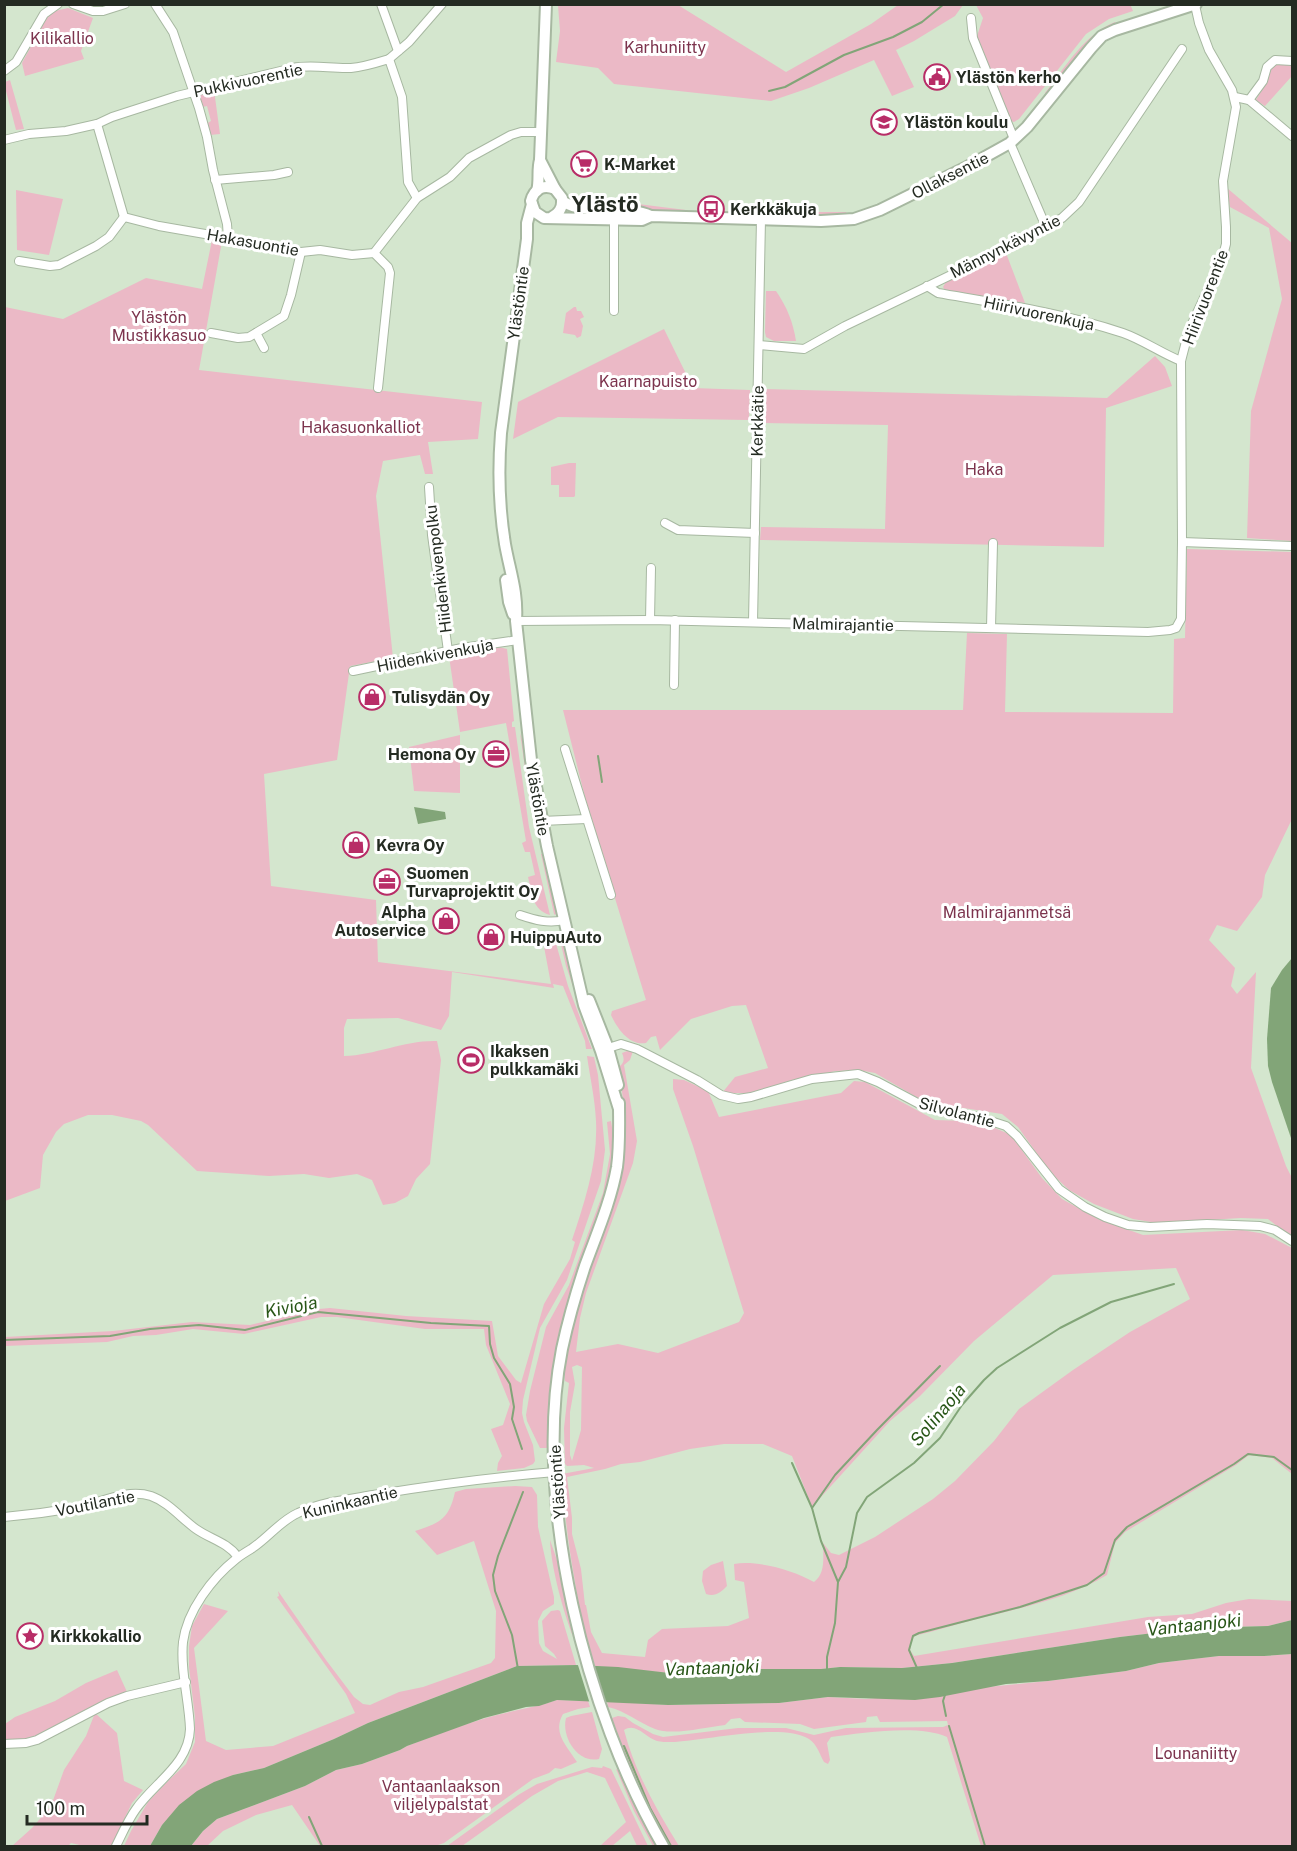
<svg xmlns="http://www.w3.org/2000/svg" width="1297" height="1851" font-family="'Public Sans',sans-serif">
<style>
.green{fill:#ebb9c6;fill-rule:evenodd}
.water{fill:#82a578}
.pier{fill:#d4e6ce}
.lines{fill:none;stroke-linecap:round;stroke-linejoin:round}
.stream{stroke:#82a578;stroke-width:2}
.street-casing{stroke:#a7b8a1;stroke-width:10}
.secondary-casing{stroke:#a7b8a1;stroke-width:14}
.street{stroke:#fff;stroke-width:8}
.secondary{stroke:#fff;stroke-width:10}
.labels{text-anchor:middle;stroke-width:6;stroke-linejoin:round;paint-order:stroke}
.park-label{font-size:16px;fill:#7c334d;stroke:#fff}
.poi-label{font-size:16px;font-weight:bold;fill:#242b22;stroke:#fff;text-anchor:start}
.street-label{font-size:16px;fill:#242b22;stroke:#fff}
.water-label{font-size:18px;font-style:italic;fill:#285617;stroke:#fff}
.district-label{font-size:22px;font-weight:bold;fill:#242b22;stroke:#fff}
</style>
<rect width="100%" height="100%" fill="#d4e6ce"/>
<!-- green -->
<g class="green">
<path d="M1130 4 1133 11 1109 19 1086 34 1019 119 1014 122 1011 121 976 39 983 18 976 5Z"/>
<path d="M558 5H678L786 72 871 24 898 5H963L955 16 914 41 896 50 914 87 892 96 874 60 809 88 771 101 614 84 598 68 556 62 560 31Z"/>
<path d="M68 8 93 18 81 51 84 59 25 76 22 63 47 17 55 11Z"/>
<path d="M1115 22 1116 25 1048 96 1045 93C1065 68 1084 34 1115 22Z"/>
<path d="M1286 58 1292 59V76L1265 106 1256 100 1266 83 1268 70Z"/>
<path d="M10 80 24 129 16 130 5 87V82Z"/>
<path d="M214 90 220 134 210 135 206 124 211 121 207 106 203 107 199 100 200 95Z"/>
<path d="M1227 188 1292 243V541L1247 538 1251 411 1282 299 1269 228 1230 207Z"/>
<path d="M16 190 63 199 49 255 17 250Z"/>
<path d="M638 204 686 210 687 212 679 213 635 208Z"/>
<path d="M796 212H846L847 215 794 216V213Z"/>
<path d="M212 240 222 241 199 370 482 402 478 439 428 442 433 474H425L420 455 383 461 376 496 393 658 350 666 337 760 264 774 271 886 376 900 378 962 551 984 542 936 553 933 568 986 592 1049H586L585 1041 563 986 553 984 554 988 452 972 449 1016 441 1030 398 1018 347 1019 344 1028V1056C376 1055 405 1040 437 1041L441 1060 430 1164 416 1179 408 1196 395 1203 383 1205 372 1180 357 1174 329 1178 304 1174 269 1176 197 1171 148 1125 141 1121 112 1115H88L64 1124 56 1132 43 1155 40 1188 5 1201V307L63 319 146 278 202 289Z"/>
<path d="M1006 253 1025 303 946 292 943 287 946 282Z"/>
<path d="M766 291H776C787 307 793 322 796 341H774L766 337 765 332Z"/>
<path d="M574 307H576L577 311H581L584 317 580 319 583 326 581 336 577 338 575 335 563 333 566 313Z"/>
<path d="M664 329 693 388 750 390 749 420 558 417 513 439 518 402Z"/>
<path d="M1155 356 1165 367 1172 386 1106 408 1104 547 760 540 761 527 885 529 888 425 762 423 764 389 1107 398Z"/>
<path d="M569 463H576L575 496 574 497H559V485H551V467Z"/>
<path d="M1187 549 1292 552V819L1265 875 1262 897 1237 931 1217 925 1209 940 1235 968 1231 986 1237 994 1256 972 1251 1068 1286 1166 1292 1178V1238L1268 1219 1241 1218 1157 1223 1133 1219 1094 1204 1069 1190 1050 1172 1018 1127 1002 1114 925 1102 875 1073 859 1070 836 1071 792 1080 752 1093H722L735 1077 768 1068 746 1005 732 1006 691 1019 660 1050 656 1036 651 1037 646 1043C629 1046 617 1028 611 1015L612 1011 646 1000 589 813 563 710H963L967 633 1007 634 1005 712 1173 713 1174 639 1185 638Z"/>
<path d="M499 647 507 649 514 721 512 722V727H515L529 827 550 915C532 910 532 893 528 877L535 875 530 852H525L522 843 526 841 506 723 460 732 449 656Z"/>
<path d="M520 733 526 752 532 803H530Z"/>
<path d="M460 735V793L414 791 409 747Z"/>
<path d="M541 854H544L557 912 555 915 554 914Z"/>
<path d="M558 931 563 934 580 1007 566 966Z"/>
<path d="M630 1050 633 1051 630 1060 624 1065 637 1141 633 1163 586 1293 580 1318 576 1352 618 1344 658 1353 739 1322 744 1313 693 1146 673 1089V1079L684 1080 708 1091 719 1117 841 1093 854 1081 865 1082 935 1120 966 1121 995 1128 1011 1135 1042 1178 1062 1199 1098 1219 1143 1235 1242 1230 1265 1234 1292 1248V1474L1272 1458 1249 1455 1236 1465 1125 1532 1115 1543 1107 1575C1069 1598 1024 1607 981 1618 959 1623 937 1631 914 1636L911 1644 910 1650 914 1656 1148 1617 1192 1614 1226 1603 1249 1599 1292 1601V1620L1268 1626 1196 1628 1120 1637 952 1663 902 1668 840 1667 821 1669H745L678 1674 595 1666C584 1637 579 1607 574 1576 568 1542 564 1509 562 1474L594 1468 584 1465 567 1466 565 1464 564 1428 569 1383 565 1381 564 1364 574 1319 621 1169C627 1136 626 1101 617 1068 624 1064 625 1060 622 1053ZM1176 1268 1190 1299 1130 1332 1073 1370 1019 1409 994 1441 955 1481 933 1499 875 1537 839 1555 831 1553 823 1543C823 1557 826 1573 814 1582 793 1570 758 1560 734 1564L735 1580 744 1582 749 1618 728 1626 662 1629 648 1640 645 1657 602 1653 591 1632 586 1605H585L581 1569 572 1534V1518L567 1477 605 1469 621 1464 640 1462 690 1449 724 1444H763L792 1456 812 1507 890 1421 920 1396 974 1341 1053 1275ZM577 1365 582 1367 581 1430 572 1461 570 1455V1412L575 1384 572 1367Z"/>
<path d="M587 1056 594 1057 598 1075 605 1150 601 1181 567 1280 540 1328 523 1400 522 1413 524 1422 533 1445 535 1461 533 1464 524 1468 497 1471 498 1463 502 1456 491 1429 503 1425 510 1404 486 1345 484 1329H425L337 1317H321L244 1334 193 1329 156 1335 133 1336 107 1342 5 1346V1337L113 1331 192 1322 250 1325 319 1309 330 1308 406 1316 492 1321 498 1356 516 1380 521 1383 544 1304 570 1259 575 1242 572 1240C585 1201 598 1162 596 1121 595 1099 590 1077 587 1056Z"/>
<path d="M611 1121 614 1140 612 1172 566 1312 555 1363 547 1448H540L527 1421 526 1415 530 1391 546 1327 569 1285 603 1193 610 1154 607 1122Z"/>
<path d="M515 1486 532 1487 537 1495 538 1527 554 1597V1604L543 1611 538 1621 539 1643 543 1651 557 1659 554 1654 545 1646 542 1621 551 1611 558 1610 560 1611 576 1665 517 1666 368 1723 334 1739 264 1768 233 1775 162 1825 150 1846H124L131 1831 148 1802 169 1780 186 1764 195 1742V1717L189 1667V1646L192 1626 204 1604 228 1611 194 1648 206 1741 226 1750 273 1746 355 1713 346 1694 277 1597 279 1596 278 1591 326 1660 354 1697 363 1704 370 1705 399 1692 423 1687 491 1663 495 1658 496 1611 474 1541 437 1555 415 1531C440 1523 449 1519 455 1492L466 1489Z"/>
<path d="M550 1540 558 1563 573 1637C563 1611 551 1567 550 1540Z"/>
<path d="M723 1561 727 1586C720 1593 715 1597 706 1594L702 1581 703 1571 711 1565Z"/>
<path d="M1292 1654V1846H981L947 1737C919 1724 861 1733 831 1737L827 1743 830 1760 828 1764 824 1762C820 1755 817 1744 809 1739 782 1722 703 1741 671 1742 666 1742 661 1742 657 1741 645 1737 636 1722 624 1730 635 1772 656 1809 679 1846H669L629 1766 612 1718 618 1716 625 1717 633 1723 653 1734 663 1737 738 1728H786L814 1735 846 1728 943 1727 948 1725 947 1721 880 1722 877 1716 867 1717 866 1722 814 1729 800 1724 745 1722 740 1718 731 1719 725 1725C706 1727 673 1736 655 1729 639 1723 626 1711 608 1707L607 1701 668 1705 779 1703 828 1697 866 1699 1048 1681 1126 1671 1159 1663 1219 1656H1264Z"/>
<path d="M117 1670 127 1692 104 1701 30 1740 5 1741V1724L15 1717 55 1701 86 1683Z"/>
<path d="M557 1700 588 1701 590 1707 578 1709 563 1714C552 1733 567 1746 577 1762L561 1769 555 1768 549 1773 533 1779 444 1843 435 1846H320L292 1805 256 1815 223 1831 207 1846H191L203 1831 217 1819 305 1786 336 1770 362 1764 400 1750 407 1746C433 1736 459 1726 486 1718 509 1711 534 1708 557 1700Z"/>
<path d="M592 1712 602 1749 599 1759C578 1764 561 1737 566 1718L571 1716Z"/>
<path d="M95 1713 117 1733 124 1781 143 1790 132 1803 111 1846H84L71 1843 68 1846H12L32 1828 51 1806 64 1770 86 1736Z"/>
<path d="M603 1766 611 1769 648 1846H637L630 1831 612 1846H600L626 1822 605 1778 587 1772 558 1781 532 1796 462 1846H447L518 1795 537 1784 592 1767 602 1768Z"/>
<path d="M616 1769 620 1771 657 1846H653L634 1811Z"/>
</g>
<!-- water -->
<g class="water">
<path d="M414 807 445 812 446 819 418 824Z"/>
<path d="M1292 958V1141L1272 1082 1268 1066 1267 1039 1271 988 1282 970Z"/>
<path d="M1292 1620V1654L1264 1656H1219L1159 1663 1126 1671 1048 1681 1006 1684 940 1697 915 1700 828 1697 779 1703 668 1705 557 1700 539 1706 526 1707 484 1718 407 1746 400 1750 362 1764 336 1770 305 1786 217 1819 203 1831 191 1846H150L162 1825 179 1805 197 1791 214 1782 233 1775 264 1768 334 1739 368 1723 517 1666 576 1665 618 1667 678 1674 745 1669H821L840 1667 902 1668 952 1663 1120 1637 1196 1628 1268 1626Z"/>
</g>
<!-- pier -->
<path class="pier" d="M577 1662 593 1663 606 1704H590Z"/>
<g class="lines">
<!-- stream -->
<g class="stream">
<path d="M769 91 785 87 844 55 893 37 922 22 944 4"/>
<path d="M598 756 602 782"/>
<path d="M4 1340 110 1336 150 1329 199 1325 245 1330 318 1312 431 1323 489 1326 490 1344 494 1358 510 1384 514 1407 512 1419 522 1449"/>
<path d="M792 1463 812 1508 821 1541 838 1582"/>
<path d="M812 1508 835 1475 877 1430 940 1366"/>
<path d="M917 1668 909 1650 913 1636 919 1633 1020 1607 1087 1585 1104 1573 1115 1540 1127 1527 1234 1464 1248 1454 1274 1457 1292 1470"/>
<path d="M518 1669 512 1635 495 1591 493 1575 498 1556 523 1492"/>
<path d="M827 1669V1657L835 1623 838 1582 846 1567 857 1513 867 1497 914 1463 940 1438 962 1405 984 1380 997 1368 1060 1328 1111 1302 1174 1284"/>
<path d="M945 1695 943 1701 946 1716"/>
<path d="M949 1726 985 1846"/>
<path d="M624 1746 650 1808 671 1846"/>
<path d="M309 1817 322 1846"/>
</g>
<!-- street casing -->
<g class="street-casing">
<g id="street">
<path d="M73 4 93 11H103L125 4"/>
<path d="M155 4 173 32 199 108 207 137 213 170 227 224 228 238"/>
<path d="M381 4 398 51"/>
<path d="M971 18 973 38 1014 139"/>
<path d="M389 59 409 42 442 4"/>
<path d="M4 71 16 62 44 14 58 4"/>
<path d="M1235 97 1249 100 1292 136"/>
<path d="M1249 100 1263 81 1267 67 1275 60 1292 61"/>
<path d="M97 124 124 217 159 226 228 238 289 251 301 252 320 250 352 255 374 253 417 198 450 177 469 158 511 135 521 132H540"/>
<path d="M4 140 29 134 66 131 97 124 112 117 177 96 293 68C312 64 332 69 351 68 364 67 376 63 389 59L402 97 408 182 417 198"/>
<path d="M1010 143 1046 227"/>
<path d="M215 180 274 175 288 172"/>
<path d="M374 253 388 267 390 273 378 388"/>
<path d="M19 261 50 266 59 265 96 246 109 237 124 217"/>
<path d="M927 286 938 293C1001 304 1063 313 1123 333 1143 340 1161 353 1181 361"/>
<path d="M614 311V217"/>
<path d="M211 333 238 338 249 337 284 316 291 295 301 252"/>
<path d="M256 333 264 348"/>
<path d="M759 345 804 349 845 326 1005 249 1062 218 1079 202 1182 49"/>
<path d="M429 487 432 535 448 651"/>
<path d="M665 523 678 530 755 533"/>
<path d="M1182 542 1292 546"/>
<path d="M650 620 651 568"/>
<path d="M516 621 650 620 1148 632 1170 630 1176 628 1181 619 1182 542 1181 361 1189 330 1222 259 1226 244V227L1223 181 1236 107 1232 90 1209 50 1199 23 1195 5"/>
<path d="M753 622 761 219"/>
<path d="M991 628 993 543"/>
<path d="M353 671 462 648 518 640"/>
<path d="M674 685 675 620"/>
<path d="M565 749 611 895"/>
<path d="M542 821 586 819"/>
<path d="M520 915C535 920 549 924 564 920"/>
<path d="M605 1049 621 1044 637 1049 697 1080 721 1095 738 1099 751 1097 812 1079 858 1074 878 1082 925 1107 978 1117 1006 1126 1017 1136 1059 1189 1085 1207 1105 1217 1128 1225 1150 1227 1207 1224 1260 1226 1275 1230 1292 1241"/>
<path d="M4 1517C28 1515 51 1512 74 1508 99 1504 125 1488 151 1496 168 1502 181 1518 196 1529 210 1539 227 1542 238 1557"/>
<path d="M4 1744 26 1743 37 1740 108 1703 127 1696 186 1682"/>
<path d="M116 1846C122 1834 128 1820 136 1809 155 1782 189 1764 190 1729 189 1700 180 1670 183 1642 187 1611 212 1578 236 1559 241 1555 246 1552 251 1549 268 1538 280 1521 298 1513 321 1502 349 1499 373 1495 433 1485 494 1477 555 1472"/>
</g>
</g>
<!-- secondary casing -->
<g class="secondary-casing">
<g id="secondary">
<path d="M540 160 555 189"/>
<path d="M537 191C540 180 537 170 540 160L546 4"/>
<path d="M562 201C587 217 624 204 651 216"/>
<path d="M532 204 527 223V239L501 433C498 471 499 507 505 544 510 572 518 592 516 621L531 760 547 846 584 1005 601 1051 619 1109"/>
<path d="M552 217C560 213 563 207 562 198L555 189C543 184 534 189 531 201L535 212 544 218 642 220 651 216 821 221 854 219 880 210 965 168 1010 143 1027 127 1091 48 1102 36 1115 30 1196 4"/>
<path d="M506 580 509 602 513 614"/>
<path d="M589 1000 608 1048 618 1085"/>
<path d="M619 1103C619 1125 620 1145 617 1167 611 1201 597 1233 585 1266 576 1293 568 1321 562 1349 532 1502 586 1713 663 1846"/>
</g>
</g>
<!-- street -->
<use href="#street" class="street"/>
<!-- secondary -->
<use href="#secondary" class="secondary"/>
</g>
<!-- icons -->
<defs>
<g id="civic-ring" transform="scale(1.35)"><circle r="9.5" fill="#fff" stroke="#b82d67" stroke-width="1.5"/><path d="M-.6-6.5H3V-4.5H.6V-3L4-1V1h2V6H-6V1h2V-1L-.6-3ZM-1.2 2.5V6h2.4V2.5Z" fill="#b82d67"/></g>
<g id="school-ring" transform="scale(1.35)"><circle r="9.5" fill="#fff" stroke="#b82d67" stroke-width="1.5"/><path d="M0-5L7-2L0 1L-7-2ZM-4 1L0 2.5L4 1V4Q0 6-4 4Z" fill="#b82d67"/></g>
<g id="supermarket-ring" transform="scale(1.35)"><circle r="9.5" fill="#fff" stroke="#b82d67" stroke-width="1.5"/><path d="M-6-5.5h2.5l.6 2H6L4.5 2H-2.5L-4.4-4H-6ZM-1.5 3.2a1.3 1.3 0 1 0 .1 0ZM3 3.2a1.3 1.3 0 1 0 .1 0Z" fill="#b82d67"/></g>
<g id="bus-ring" transform="scale(1.35)"><circle r="9.5" fill="#fff" stroke="#b82d67" stroke-width="1.5"/><path d="M-5-6H5V4H4V6H2V4H-2V6H-4V4H-5ZM-3.5-4V0h7V-4ZM-3.5 1.2v1.5H-2V1.2ZM2 1.2v1.5H3.5V1.2Z" fill="#b82d67"/></g>
<g id="shop-ring" transform="scale(1.35)"><circle r="9.5" fill="#fff" stroke="#b82d67" stroke-width="1.5"/><path d="M-5-2.5h2.3a2.7 3.5 0 0 1 5.4 0H5L5.5 6h-11ZM-1.5-2.5h3a1.5 2.3 0 0 0-3 0Z" fill="#b82d67"/></g>
<g id="office-ring" transform="scale(1.35)"><circle r="9.5" fill="#fff" stroke="#b82d67" stroke-width="1.5"/><path d="M-6-3h4V-5.5h4V-3h4V5H-6ZM-1-4.5V-3h2v-1.5ZM-6 0V1H6V0Z" fill="#b82d67"/></g>
<g id="stadium-ring" transform="scale(1.35)"><circle r="9.5" fill="#fff" stroke="#b82d67" stroke-width="1.5"/><path d="M0-5a6.5 5 0 1 0 0 10a6.5 5 0 1 0 0-10ZM-3.5-1.8h7v3.6h-7Z" fill="#b82d67"/></g>
<g id="sight-ring" transform="scale(1.35)"><circle r="9.5" fill="#fff" stroke="#b82d67" stroke-width="1.5"/><path d="M0-6L1.8-2.2L6-1.7L2.9 1.2L3.7 5.4L0 3.3L-3.7 5.4L-2.9 1.2L-6-1.7L-1.8-2.2Z" fill="#b82d67"/></g>
</defs>
<g fill-rule="evenodd">
<use href="#civic-ring" x="937" y="77"/>
<use href="#school-ring" x="884" y="122"/>
<use href="#supermarket-ring" x="584" y="164"/>
<use href="#bus-ring" x="711" y="209"/>
<use href="#shop-ring" x="372" y="697"/>
<use href="#office-ring" x="496" y="754"/>
<use href="#shop-ring" x="356" y="845"/>
<use href="#office-ring" x="387" y="882"/>
<use href="#shop-ring" x="446" y="921"/>
<use href="#shop-ring" x="491" y="937"/>
<use href="#stadium-ring" x="471" y="1060"/>
<use href="#sight-ring" x="30" y="1636"/>
</g>
<g class="labels">
<!-- park labels -->
<g class="park-label">
<text x="62" y="44">Kilikallio</text>
<text x="665" y="53">Karhuniitty</text>
<text x="159" y="323">Ylästön<tspan x="159" dy="18">Mustikkasuo</tspan></text>
<text x="648" y="387">Kaarnapuisto</text>
<text x="361" y="433">Hakasuonkalliot</text>
<text x="984" y="475">Haka</text>
<text x="1007" y="918">Malmirajanmetsä</text>
<text x="1196" y="1759">Lounaniitty</text>
<text x="441" y="1792">Vantaanlaakson<tspan x="441" dy="18">viljelypalstat</tspan></text>
</g>
<!-- poi labels -->
<g class="poi-label">
<text x="956" y="83">Ylästön kerho</text>
<text x="904" y="128">Ylästön koulu</text>
<text x="604" y="170">K-Market</text>
<text x="730" y="215">Kerkkäkuja</text>
<text x="392" y="703">Tulisydän Oy</text>
<text x="476" y="760" text-anchor="end">Hemona Oy</text>
<text x="376" y="851">Kevra Oy</text>
<text x="406" y="879">Suomen<tspan x="406" dy="18">Turvaprojektit Oy</tspan></text>
<text x="426" y="918" text-anchor="end">Alpha<tspan x="426" dy="18">Autoservice</tspan></text>
<text x="510" y="943">HuippuAuto</text>
<text x="490" y="1057">Ikaksen<tspan x="490" dy="18">pulkkamäki</tspan></text>
<text x="50" y="1642">Kirkkokallio</text>
</g>
<!-- street labels -->
<g class="street-label">
<text transform="translate(248 80) rotate(-12)" y="6">Pukkivuorentie</text>
<text transform="translate(950 175) rotate(-27)" y="6">Ollaksentie</text>
<text transform="translate(253 242) rotate(10)" y="6">Hakasuontie</text>
<text transform="translate(1005 246) rotate(-27)" y="6">Männynkävyntie</text>
<text transform="translate(1205 297) rotate(-69)" y="6">Hiirivuorentie</text>
<text transform="translate(518 303) rotate(-82)" y="6">Ylästöntie</text>
<text transform="translate(1039 313) rotate(12)" y="6">Hiirivuorenkuja</text>
<text transform="translate(757 421) rotate(-89)" y="6">Kerkkätie</text>
<text transform="translate(438 569) rotate(-97)" y="6">Hiidenkivenpolku</text>
<text transform="translate(843 624) rotate(1)" y="6">Malmirajantie</text>
<text transform="translate(435 655) rotate(-11)" y="6">Hiidenkivenkuja</text>
<text transform="translate(538 799) rotate(80)" y="6">Ylästöntie</text>
<text transform="translate(957 1112) rotate(15)" y="6">Silvolantie</text>
<text transform="translate(557 1482) rotate(-94)" y="6">Ylästöntie</text>
<text transform="translate(350 1502) rotate(-13)" y="6">Kuninkaantie</text>
<text transform="translate(95 1503) rotate(-11)" y="6">Voutilantie</text>
</g>
<!-- water labels -->
<g class="water-label">
<text transform="translate(291 1307) rotate(-11)" y="6">Kivioja</text>
<text transform="translate(938 1415) rotate(-50)" y="6">Solinaoja</text>
<text transform="translate(1194 1625) rotate(-6)" y="6">Vantaanjoki</text>
<text transform="translate(712 1668) rotate(-2)" y="6">Vantaanjoki</text>
</g>
<!-- district labels -->
<g class="district-label">
<text x="605" y="212">Ylästö</text>
</g>
</g>
<!-- border -->
<rect width="1297" height="1851" fill="none" stroke="#242b22" stroke-width="12"/>
<!-- scale -->
<path d="M27 1815v9h120v-9" fill="none" stroke="#242b22" stroke-width="3"/>
<text x="36" y="1815" font-size="18" fill="#242b22" stroke="#ffffff" stroke-width="4.5" paint-order="stroke">100 m</text>
</svg>
